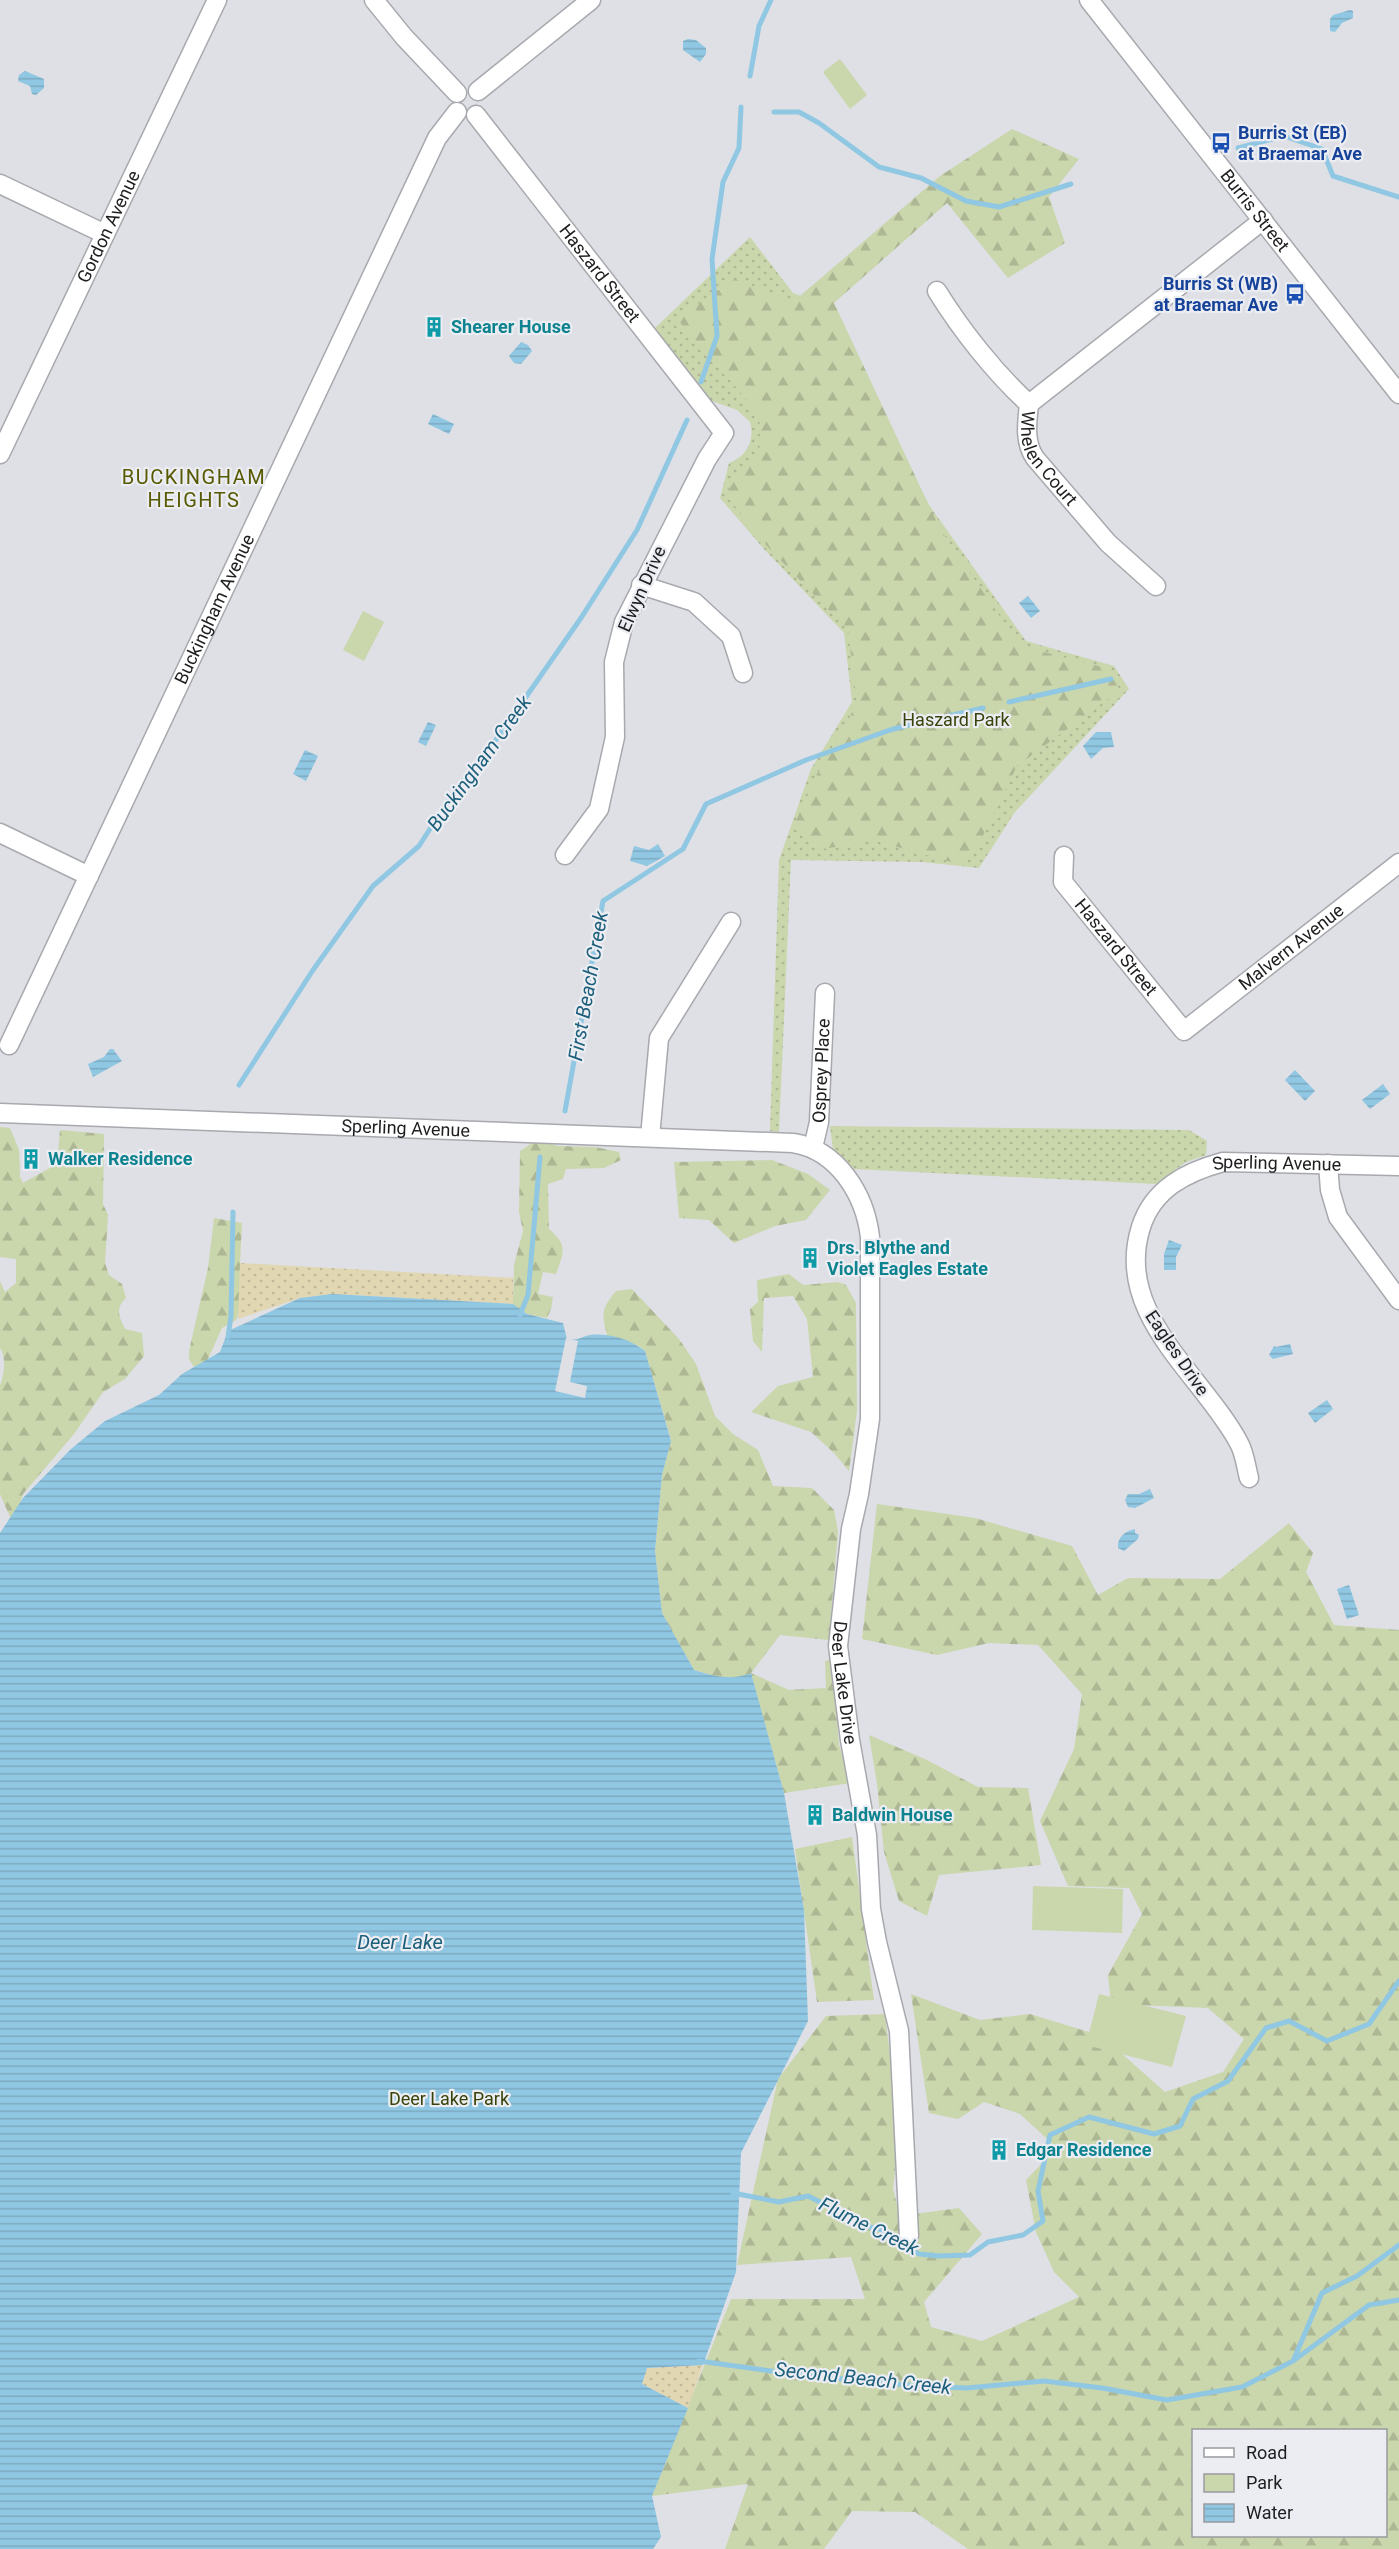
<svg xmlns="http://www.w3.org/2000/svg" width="1399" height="2549" font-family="Roboto,sans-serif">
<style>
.green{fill:url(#green-dots)}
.forest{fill:url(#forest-firs);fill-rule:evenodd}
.sand{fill:url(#sand-dots)}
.pitch{fill:#cad6ac}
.water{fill:url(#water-rules)}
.pier{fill:#dee0e5}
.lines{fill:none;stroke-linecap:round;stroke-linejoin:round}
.stream{stroke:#90c7e2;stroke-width:5}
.minor-casing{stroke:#a7a9ae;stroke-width:21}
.minor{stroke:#fff;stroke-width:18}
.labels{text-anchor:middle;stroke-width:4.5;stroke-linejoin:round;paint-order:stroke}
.transit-label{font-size:18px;font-weight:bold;fill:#164399;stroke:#ebedf3;text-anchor:start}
.street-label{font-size:18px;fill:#1d1e20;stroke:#ebedf3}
.culture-label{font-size:18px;font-weight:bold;fill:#0d838f;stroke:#ebedf3;text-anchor:start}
.park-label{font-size:18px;fill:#384309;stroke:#ebedf3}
.neighbourhood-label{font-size:20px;letter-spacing:1.5px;fill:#575a00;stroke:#ebedf3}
.water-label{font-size:20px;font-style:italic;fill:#1c5f7b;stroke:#ebedf3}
</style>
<defs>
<pattern id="green-dots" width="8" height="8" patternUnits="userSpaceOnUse" patternTransform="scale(1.5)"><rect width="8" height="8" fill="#cad6ac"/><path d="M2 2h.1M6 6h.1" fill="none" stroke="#adb794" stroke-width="1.8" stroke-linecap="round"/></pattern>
<pattern id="forest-firs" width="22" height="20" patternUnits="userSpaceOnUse" patternTransform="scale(1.5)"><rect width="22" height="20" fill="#cad6ac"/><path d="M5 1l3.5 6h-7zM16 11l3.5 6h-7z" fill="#adb794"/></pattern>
<pattern id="sand-dots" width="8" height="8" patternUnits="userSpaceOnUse" patternTransform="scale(1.5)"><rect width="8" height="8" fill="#e1d7b2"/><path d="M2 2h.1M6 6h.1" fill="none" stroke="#c1b899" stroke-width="1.8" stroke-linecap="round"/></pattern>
<pattern id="water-rules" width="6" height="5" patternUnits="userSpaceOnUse" patternTransform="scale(1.5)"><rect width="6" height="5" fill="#90c7e2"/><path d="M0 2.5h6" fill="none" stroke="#7caac2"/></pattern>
</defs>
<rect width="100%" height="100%" fill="#dee0e5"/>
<!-- green -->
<g class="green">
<path d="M750 237 793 293 826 305 929 505 1026 641 1114 666 1129 689 1015 812 979 868 922 862 791 860 779 1132 770 1131 779 860 811 769 852 702 844 633 764 549 720 498 729 463C747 456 755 441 750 422L737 410 712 401 655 328Z"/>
<path d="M830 1126 1189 1130 1207 1141 1206 1155 1186 1162 1156 1184 853 1169 833 1149Z"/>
</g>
<!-- forest -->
<g class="forest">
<path d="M1012 129 1079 159 1049 197 1065 243 1008 278 947 203 834 303 940 529 1020 646 1106 668 1120 690 1017 766 974 854 955 863 876 841 822 849 796 821 817 774 857 704 848 630 767 546 725 494 761 445 759 414 676 318 735 279 793 302 940 176Z"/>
<path d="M0 1127 10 1128 19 1150 20 1177 23 1183 57 1164 60 1130 104 1134 103 1204 108 1215 105 1263 109 1275 122 1284 126 1298C115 1308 119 1317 125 1329L142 1333 144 1356 125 1379 103 1392 74 1434 23 1494 13 1524 0 1494V1386C4 1374 7 1359 0 1348V1281L5 1292 16 1283V1259L0 1257Z"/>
<path d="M540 1138 557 1146 595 1147 619 1152 621 1160 604 1168 566 1169 563 1179 548 1184 549 1229C568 1245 564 1252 556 1274L543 1272 538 1294 553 1297 551 1309 547 1318 527 1314 513 1304 514 1265 523 1231 519 1212 520 1151Z"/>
<path d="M772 1160 808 1174 830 1190 806 1220 775 1226 734 1243 709 1220 679 1218 674 1162Z"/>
<path d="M214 1218 242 1223 240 1263 244 1272 245 1295 236 1320 222 1328 208 1359 196 1370 189 1359V1351L208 1268Z"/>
<path d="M789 1274 803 1285 838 1282 846 1285 856 1303 857 1411 849 1471 834 1453 811 1432 751 1412 778 1386 813 1377 807 1319 793 1296 764 1298 762 1352 753 1341 750 1309 758 1302 757 1280Z"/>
<path d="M632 1289 679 1339 696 1364 715 1416 733 1434 758 1450 773 1486 812 1488 834 1510 838 1531 829 1640 780 1635 751 1673 789 1690 826 1688 825 1661 832 1660 839 1745 851 1783 784 1793 751 1674C728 1681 716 1677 694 1670L662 1614 655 1551 662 1475 671 1440 645 1351 637 1345 607 1335C601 1313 602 1308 616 1291Z"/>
<path d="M877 1504 975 1518 1072 1546 1098 1595 1128 1578 1220 1579 1289 1523 1313 1553 1306 1572 1334 1625 1399 1630V2549H968L915 2512 852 2511 824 2549H725L748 2484 652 2496 731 2299H865L851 2257 737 2265 778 2079 826 2016 885 2014 899 2132 893 2189 900 2216 959 2208 982 2234 924 2302 931 2327 982 2341 1079 2297 1054 2272 1036 2232 1026 2180 1057 2148 1020 2114 984 2102 958 2119 929 2113 911 1994 980 2020 1030 2014 1102 2036 1165 2092 1223 2072 1244 2039 1208 2008 1111 2004 1108 1975 1142 1914 1129 1888 1068 1886 1040 1821 1074 1749 1082 1694 1038 1645 989 1643 937 1655 862 1639ZM1194 2430H1386V2536H1194Z"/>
<path d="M869 1735 927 1760 978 1787 1028 1788 1041 1865 939 1875 927 1916 899 1901 884 1852 877 1784Z"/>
<path d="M852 1837 874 2000 817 2002 795 1849Z"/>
</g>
<!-- sand -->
<g class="sand">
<path d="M240 1263 513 1278V1304L332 1294 300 1298 238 1319Z"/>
<path d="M703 2365 688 2408 642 2384 647 2368Z"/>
</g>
<!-- pitch -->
<g class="pitch">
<path d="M840 59 867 95 850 109 823 72Z"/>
<path d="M363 611 384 622 364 661 343 650Z"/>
<path d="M1033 1886 1123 1889 1122 1933 1032 1930Z"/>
<path d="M1099 1994 1186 2016 1172 2067 1086 2045Z"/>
</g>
<!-- water -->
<g class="water">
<path d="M1350 10 1353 11V18L1342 23 1335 32 1330 31V19L1333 15Z"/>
<path d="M688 39 696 40 706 48V54L700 62 683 50V41Z"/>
<path d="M25 71 44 79V88L36 95 32 94 30 86 18 81 19 75Z"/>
<path d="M521 342 528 345 532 351 521 364 514 363 509 356Z"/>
<path d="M433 414 454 424 449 434 428 424Z"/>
<path d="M1028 596 1040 611 1031 618 1019 603Z"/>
<path d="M428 722 436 725 426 746 418 742Z"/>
<path d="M1096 732H1111L1114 747 1103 748 1091 759 1083 746Z"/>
<path d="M305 750 318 756 306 781 293 774Z"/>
<path d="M658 844 665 856 647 866 630 861 634 846 649 850Z"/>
<path d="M110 1049H113L122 1061 93 1077 88 1064 104 1057Z"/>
<path d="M1295 1070 1315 1091 1305 1101 1285 1080Z"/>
<path d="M1383 1084 1390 1094 1370 1109 1362 1100Z"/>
<path d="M1169 1240 1182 1245 1176 1257V1270H1164V1254Z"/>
<path d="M332 1294 513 1304 527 1314 563 1323 567 1339C580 1341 579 1337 590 1335 608 1333 630 1339 645 1351L671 1441 662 1475 655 1551 662 1613 694 1670C714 1676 730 1681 751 1673L784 1793 804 1910 808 2021 741 2153 736 2272 703 2365 647 2368 642 2384 688 2408 652 2496 661 2537 653 2549H0V1533L23 1498 71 1449 105 1421 159 1395 182 1374 220 1352 228 1331 300 1298Z"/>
<path d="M1290 1344 1293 1354 1273 1359 1269 1355 1274 1346 1276 1347Z"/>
<path d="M1327 1400 1333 1409 1315 1423 1308 1413Z"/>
<path d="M1150 1489 1154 1498 1135 1508 1128 1507 1125 1500 1128 1494H1139Z"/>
<path d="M1135 1529V1533L1139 1535 1138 1539 1124 1551 1118 1548C1117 1537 1125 1531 1135 1529Z"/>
<path d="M1349 1585 1359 1615 1347 1619 1337 1589Z"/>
</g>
<!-- pier -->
<path class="pier" d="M566 1338 578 1341 570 1382 587 1386 585 1398 555 1391Z"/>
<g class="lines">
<!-- stream -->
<g class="stream">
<path d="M750 76 759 26 771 0"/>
<path d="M774 112H799L819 123 879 167 921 178 966 201 999 207 1071 184"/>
<path d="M1238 148 1284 136 1322 149 1333 176 1399 197"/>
<path d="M701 382 717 336 712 259 723 182 739 148 741 107"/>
<path d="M1009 702 1111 679"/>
<path d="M932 720 983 708"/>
<path d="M239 1085 313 970 373 886 419 846 453 793 484 757 581 618 637 530 687 420"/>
<path d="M565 1111 603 901 683 849 706 804 806 760 890 730 909 725"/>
<path d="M520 1315 528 1295 540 1157"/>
<path d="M228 1337 231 1316 233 1212"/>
<path d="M733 2193 779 2202 808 2196 834 2209 857 2224 883 2230 919 2254 939 2256 970 2255 988 2242 1023 2235 1043 2221 1038 2191 1050 2135 1089 2117 1154 2134 1180 2126 1193 2099 1228 2081 1266 2028 1289 2021 1327 2041 1369 2024 1399 1981"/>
<path d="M1294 2359 1322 2293 1357 2276 1399 2245"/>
<path d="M699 2361 792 2374 917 2386 967 2388 1044 2381 1102 2388 1167 2400 1242 2387 1293 2361 1369 2305 1399 2300"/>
</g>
<!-- minor casing -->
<g class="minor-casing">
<g id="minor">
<path d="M374 0 404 37 457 93"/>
<path id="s1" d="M1089 0 1399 394"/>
<path d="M478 91 591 0"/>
<path id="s2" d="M476 115 724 433 707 459 624 622 614 662 615 737 599 809 565 855"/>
<path d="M0 184 105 234"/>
<path id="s3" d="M937 291C961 330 995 373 1029 404 1027 423 1024 442 1035 458L1108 543 1156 586"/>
<path d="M1029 404 1263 220"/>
<path id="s4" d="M0 454 217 0"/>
<path d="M641 585 694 602 731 636 743 673"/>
<path d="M0 833 89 876"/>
<path id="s5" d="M1064 856 1063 882 1184 1031 1399 863"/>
<path id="s6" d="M9 1045 437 138 457 112"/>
<path id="s7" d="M0 1113 793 1143C838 1150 865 1195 870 1237V1419L859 1494 851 1529 838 1646 850 1740 867 1835 871 1909 877 1942 899 2031 909 2236"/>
<path d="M650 1137 659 1038 731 922"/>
<path id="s8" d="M813 1148 819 1122 825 993"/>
<path d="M1328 1164 1330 1190 1338 1217 1399 1300"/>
<path id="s9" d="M1249 1478C1246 1467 1245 1454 1239 1443 1202 1374 1113 1314 1141 1227 1153 1189 1186 1172 1223 1162L1399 1166"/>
</g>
</g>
<!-- minor -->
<use href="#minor" class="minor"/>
</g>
<!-- icons -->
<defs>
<g id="bus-bare" transform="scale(1.62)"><path d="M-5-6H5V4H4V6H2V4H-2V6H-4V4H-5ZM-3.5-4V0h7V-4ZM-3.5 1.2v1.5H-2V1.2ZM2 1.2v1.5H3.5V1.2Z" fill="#1a4fb4" stroke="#ebedf3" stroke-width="2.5" paint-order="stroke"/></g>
<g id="building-bare" transform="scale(1.62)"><path d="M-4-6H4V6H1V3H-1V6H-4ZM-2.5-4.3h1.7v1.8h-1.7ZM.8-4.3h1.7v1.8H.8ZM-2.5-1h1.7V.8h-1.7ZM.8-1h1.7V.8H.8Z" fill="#0f9aa8" stroke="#ebedf3" stroke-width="2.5" paint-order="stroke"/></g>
</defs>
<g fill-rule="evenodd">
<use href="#bus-bare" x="1221" y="143"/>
<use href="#bus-bare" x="1295" y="294"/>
<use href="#building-bare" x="434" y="327"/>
<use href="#building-bare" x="31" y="1159"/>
<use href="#building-bare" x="810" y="1258"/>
<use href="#building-bare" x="815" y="1815"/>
<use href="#building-bare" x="999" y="2150"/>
</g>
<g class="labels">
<!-- transit labels -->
<g class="transit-label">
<text x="1238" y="139">Burris St (EB)<tspan x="1238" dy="21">at Braemar Ave</tspan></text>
<text x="1278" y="290" text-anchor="end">Burris St (WB)<tspan x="1278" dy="21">at Braemar Ave</tspan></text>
</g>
<!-- street labels -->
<g class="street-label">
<text dy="6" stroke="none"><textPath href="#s1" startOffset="268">Burris Street</textPath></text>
<text dy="6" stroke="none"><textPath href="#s4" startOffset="252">Gordon Avenue</textPath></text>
<text dy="6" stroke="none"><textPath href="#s2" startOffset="201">Haszard Street</textPath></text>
<text dy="6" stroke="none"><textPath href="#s3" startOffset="207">Whelen Court</textPath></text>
<text transform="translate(642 589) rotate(-66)" y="6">Elwyn Drive</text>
<text dy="6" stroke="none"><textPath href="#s6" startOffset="482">Buckingham Avenue</textPath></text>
<text dy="6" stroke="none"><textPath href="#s5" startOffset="110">Haszard Street</textPath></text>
<text dy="6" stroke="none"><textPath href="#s5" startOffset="354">Malvern Avenue</textPath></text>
<text dy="6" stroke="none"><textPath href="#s8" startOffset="78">Osprey Place</textPath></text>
<text dy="6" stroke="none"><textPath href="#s7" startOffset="406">Sperling Avenue</textPath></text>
<text dy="6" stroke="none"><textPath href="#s9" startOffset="447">Sperling Avenue</textPath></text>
<text transform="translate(1177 1353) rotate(56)" y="6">Eagles Drive</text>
<text dy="6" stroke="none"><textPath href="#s7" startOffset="1372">Deer Lake Drive</textPath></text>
</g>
<!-- culture labels -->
<g class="culture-label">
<text x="451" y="333">Shearer House</text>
<text x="48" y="1165">Walker Residence</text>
<text x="827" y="1254">Drs. Blythe and<tspan x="827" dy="21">Violet Eagles Estate</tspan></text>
<text x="832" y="1821">Baldwin House</text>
<text x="1016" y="2156">Edgar Residence</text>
</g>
<!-- park labels -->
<g class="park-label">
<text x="956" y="726">Haszard Park</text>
<text x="449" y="2105">Deer Lake Park</text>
</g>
<!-- neighbourhood labels -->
<g class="neighbourhood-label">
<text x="194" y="484">BUCKINGHAM<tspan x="194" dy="23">HEIGHTS</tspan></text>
</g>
<!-- water labels -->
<g class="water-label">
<text transform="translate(479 763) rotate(-54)" y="7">Buckingham Creek</text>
<text transform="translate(588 986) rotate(-80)" y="7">First Beach Creek</text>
<text x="400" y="1949">Deer Lake</text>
<text transform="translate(869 2226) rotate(26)" y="7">Flume Creek</text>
<text transform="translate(863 2378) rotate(6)" y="7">Second Beach Creek</text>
</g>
</g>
<!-- legend -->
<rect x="1192" y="2429" width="195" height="108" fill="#ebedf3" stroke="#999a9f" stroke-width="1.5"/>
<rect x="1204" y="2448" width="30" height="9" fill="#ffffff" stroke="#999a9f" stroke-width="1.5"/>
<text x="1246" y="2459" font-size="18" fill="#1d1e20">Road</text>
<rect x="1204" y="2474" width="30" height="18" fill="#cad6ac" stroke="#999a9f" stroke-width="1.5"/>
<text x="1246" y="2489" font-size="18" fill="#1d1e20">Park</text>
<rect x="1204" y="2504" width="30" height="18" fill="url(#water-rules)" stroke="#999a9f" stroke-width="1.5"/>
<text x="1246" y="2519" font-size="18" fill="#1d1e20">Water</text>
</svg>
